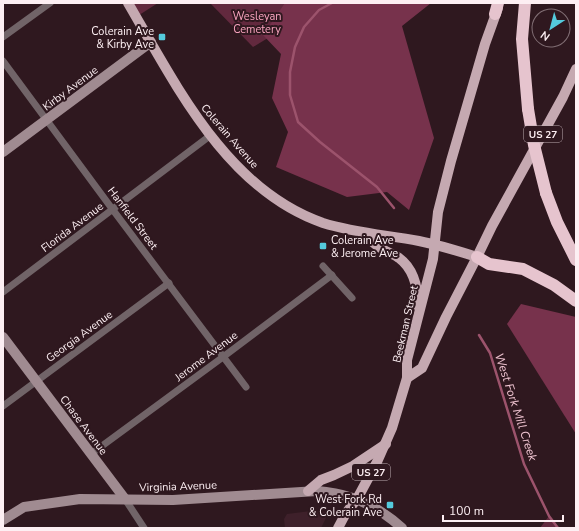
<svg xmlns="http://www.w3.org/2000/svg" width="579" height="531" font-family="'Nunito Sans',sans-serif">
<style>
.built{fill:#3e202a}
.green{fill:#62293e}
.forest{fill:#77324c}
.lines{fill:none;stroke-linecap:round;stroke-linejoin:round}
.stream{stroke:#9c536c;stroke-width:2.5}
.street{stroke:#716468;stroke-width:7}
.secondary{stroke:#a08b91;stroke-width:10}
.primary{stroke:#c5a9b1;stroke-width:10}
.highway{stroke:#e6c4ce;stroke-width:12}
.highway-bridge{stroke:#e6c4ce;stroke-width:12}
.poi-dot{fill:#54cadc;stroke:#2f181f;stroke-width:1.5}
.labels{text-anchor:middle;stroke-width:4;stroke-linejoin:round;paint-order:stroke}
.shield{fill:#2f181f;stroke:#bfaeb3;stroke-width:1}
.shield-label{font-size:10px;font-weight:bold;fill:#fdeff3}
.park-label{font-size:11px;fill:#f9a4bf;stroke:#2f181f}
.poi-label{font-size:11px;fill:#fdeff3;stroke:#2f181f;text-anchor:end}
.street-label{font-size:11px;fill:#fdeff3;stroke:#2f181f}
.water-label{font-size:12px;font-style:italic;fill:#f2c6d3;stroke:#2f181f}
</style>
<rect width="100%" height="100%" fill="#2f181f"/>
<!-- built -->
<path class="built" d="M311 511 326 512V518L321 528H285L284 519 287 514Z"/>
<!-- green -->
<g class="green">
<path d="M128 3H158L136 17Z"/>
<path d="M210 3H325L253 47Z"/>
<path d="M549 516 558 528H540Z"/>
</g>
<!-- forest -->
<g class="forest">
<path d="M285 3H431L402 26 434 138 409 210 387 192 347 197 276 167 288 132 272 98 281 54 263 35Z"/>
<path d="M521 304 576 317V434L507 324Z"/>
</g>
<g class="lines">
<!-- stream -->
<g class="stream">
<path d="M332 3 319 10 304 27 295 47 290 72V95L298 122 320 142 377 187 394 208"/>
<path d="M479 335 490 353 524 464 549 516 558 528"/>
</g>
<!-- street -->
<g class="street">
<path d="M3 37 50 3"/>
<path d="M3 61 113 210 246 387"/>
<path d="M323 266 352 298"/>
<path d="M3 292 211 135"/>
<path d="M3 406 169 283"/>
<path d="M91 454 223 357 332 275"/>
<path d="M125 499 144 528"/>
</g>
<!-- secondary -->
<g class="secondary">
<path d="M3 152 151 42"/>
<path d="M3 337 125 499"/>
<path d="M3 520 24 507 80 499 173 500 317 491C349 493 378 506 402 528"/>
</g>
<!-- primary -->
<g class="primary">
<path d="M128 3C176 85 227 190 323 223 355 233 387 235 419 241 439 245 458 251 477 257"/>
<path d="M363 233C369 239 375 245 382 249 388 253 394 254 399 258 414 269 418 288 418 306"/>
<path d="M407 378 422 368 446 317 477 257 492 226 563 97 576 69"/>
<path d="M308 491 321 480 334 475 353 466 386 444"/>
<path d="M338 528 346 513 357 499 377 462 392 428 407 378V360L433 259 438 212 451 161 485 44 498 8"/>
</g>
<!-- highway -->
<g class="highway">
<path d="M525 3 522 39 528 109"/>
<path d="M495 14 498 3"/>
<path d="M546 193 557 222 576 260"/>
<path d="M477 257 489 264 523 269 554 285 576 301"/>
</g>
<!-- highway-bridge -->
<path class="highway-bridge" d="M528 109 534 145 546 193"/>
</g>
<!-- markers -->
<g class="poi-dot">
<rect x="158" y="33" width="8" height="8" rx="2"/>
<rect x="319" y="242" width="8" height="8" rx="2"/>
<rect x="386" y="501" width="8" height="8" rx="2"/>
</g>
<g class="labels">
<!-- shield labels -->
<g class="shield">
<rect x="524" y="126" width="38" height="16" rx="3"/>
<rect x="352" y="464" width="38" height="16" rx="3"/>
</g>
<g class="shield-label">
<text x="543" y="138">US 27</text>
<text x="371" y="476">US 27</text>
</g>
<!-- park labels -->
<g class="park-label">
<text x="257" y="20">Wesleyan<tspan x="257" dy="13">Cemetery</tspan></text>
</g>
<!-- poi labels -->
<g class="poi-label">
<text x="154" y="35">Colerain Ave<tspan x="154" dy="13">&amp; Kirby Ave</tspan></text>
<text x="331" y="244" text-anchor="start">Colerain Ave<tspan x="331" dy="13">&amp; Jerome Ave</tspan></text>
<text x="382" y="503">West Fork Rd<tspan x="382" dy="13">&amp; Colerain Ave</tspan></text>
</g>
<!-- street labels -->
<g class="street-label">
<text transform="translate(70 88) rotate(-37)" y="4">Kirby Avenue</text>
<text transform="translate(230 136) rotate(49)" y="4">Colerain Avenue</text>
<text transform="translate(133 218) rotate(53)" y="4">Hanfield Street</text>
<text transform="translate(72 227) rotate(-37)" y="4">Florida Avenue</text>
<text transform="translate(405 324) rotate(-77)" y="4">Beekman Street</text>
<text transform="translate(79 336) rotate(-36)" y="4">Georgia Avenue</text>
<text transform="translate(206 356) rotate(-37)" y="4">Jerome Avenue</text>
<text transform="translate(84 425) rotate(53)" y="4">Chase Avenue</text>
<text transform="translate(178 486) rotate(-2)" y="4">Virginia Avenue</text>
</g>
<!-- water labels -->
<g class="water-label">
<text transform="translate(516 407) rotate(72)" y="4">West Fork Mill Creek</text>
</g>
</g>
<!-- border -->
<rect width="579" height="531" fill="none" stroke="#fdeff3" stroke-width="8"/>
<!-- north arrow -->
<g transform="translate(551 28) rotate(216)"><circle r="19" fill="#2f181f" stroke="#816e74"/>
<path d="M0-3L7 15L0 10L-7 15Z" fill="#54cadc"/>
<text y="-6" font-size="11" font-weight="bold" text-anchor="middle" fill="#fdeff3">N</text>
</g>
<!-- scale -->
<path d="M443 515v6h120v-6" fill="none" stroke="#fdeff3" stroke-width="2"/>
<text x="449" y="515" font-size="12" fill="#fdeff3" stroke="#2f181f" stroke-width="3" paint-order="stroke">100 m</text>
</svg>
